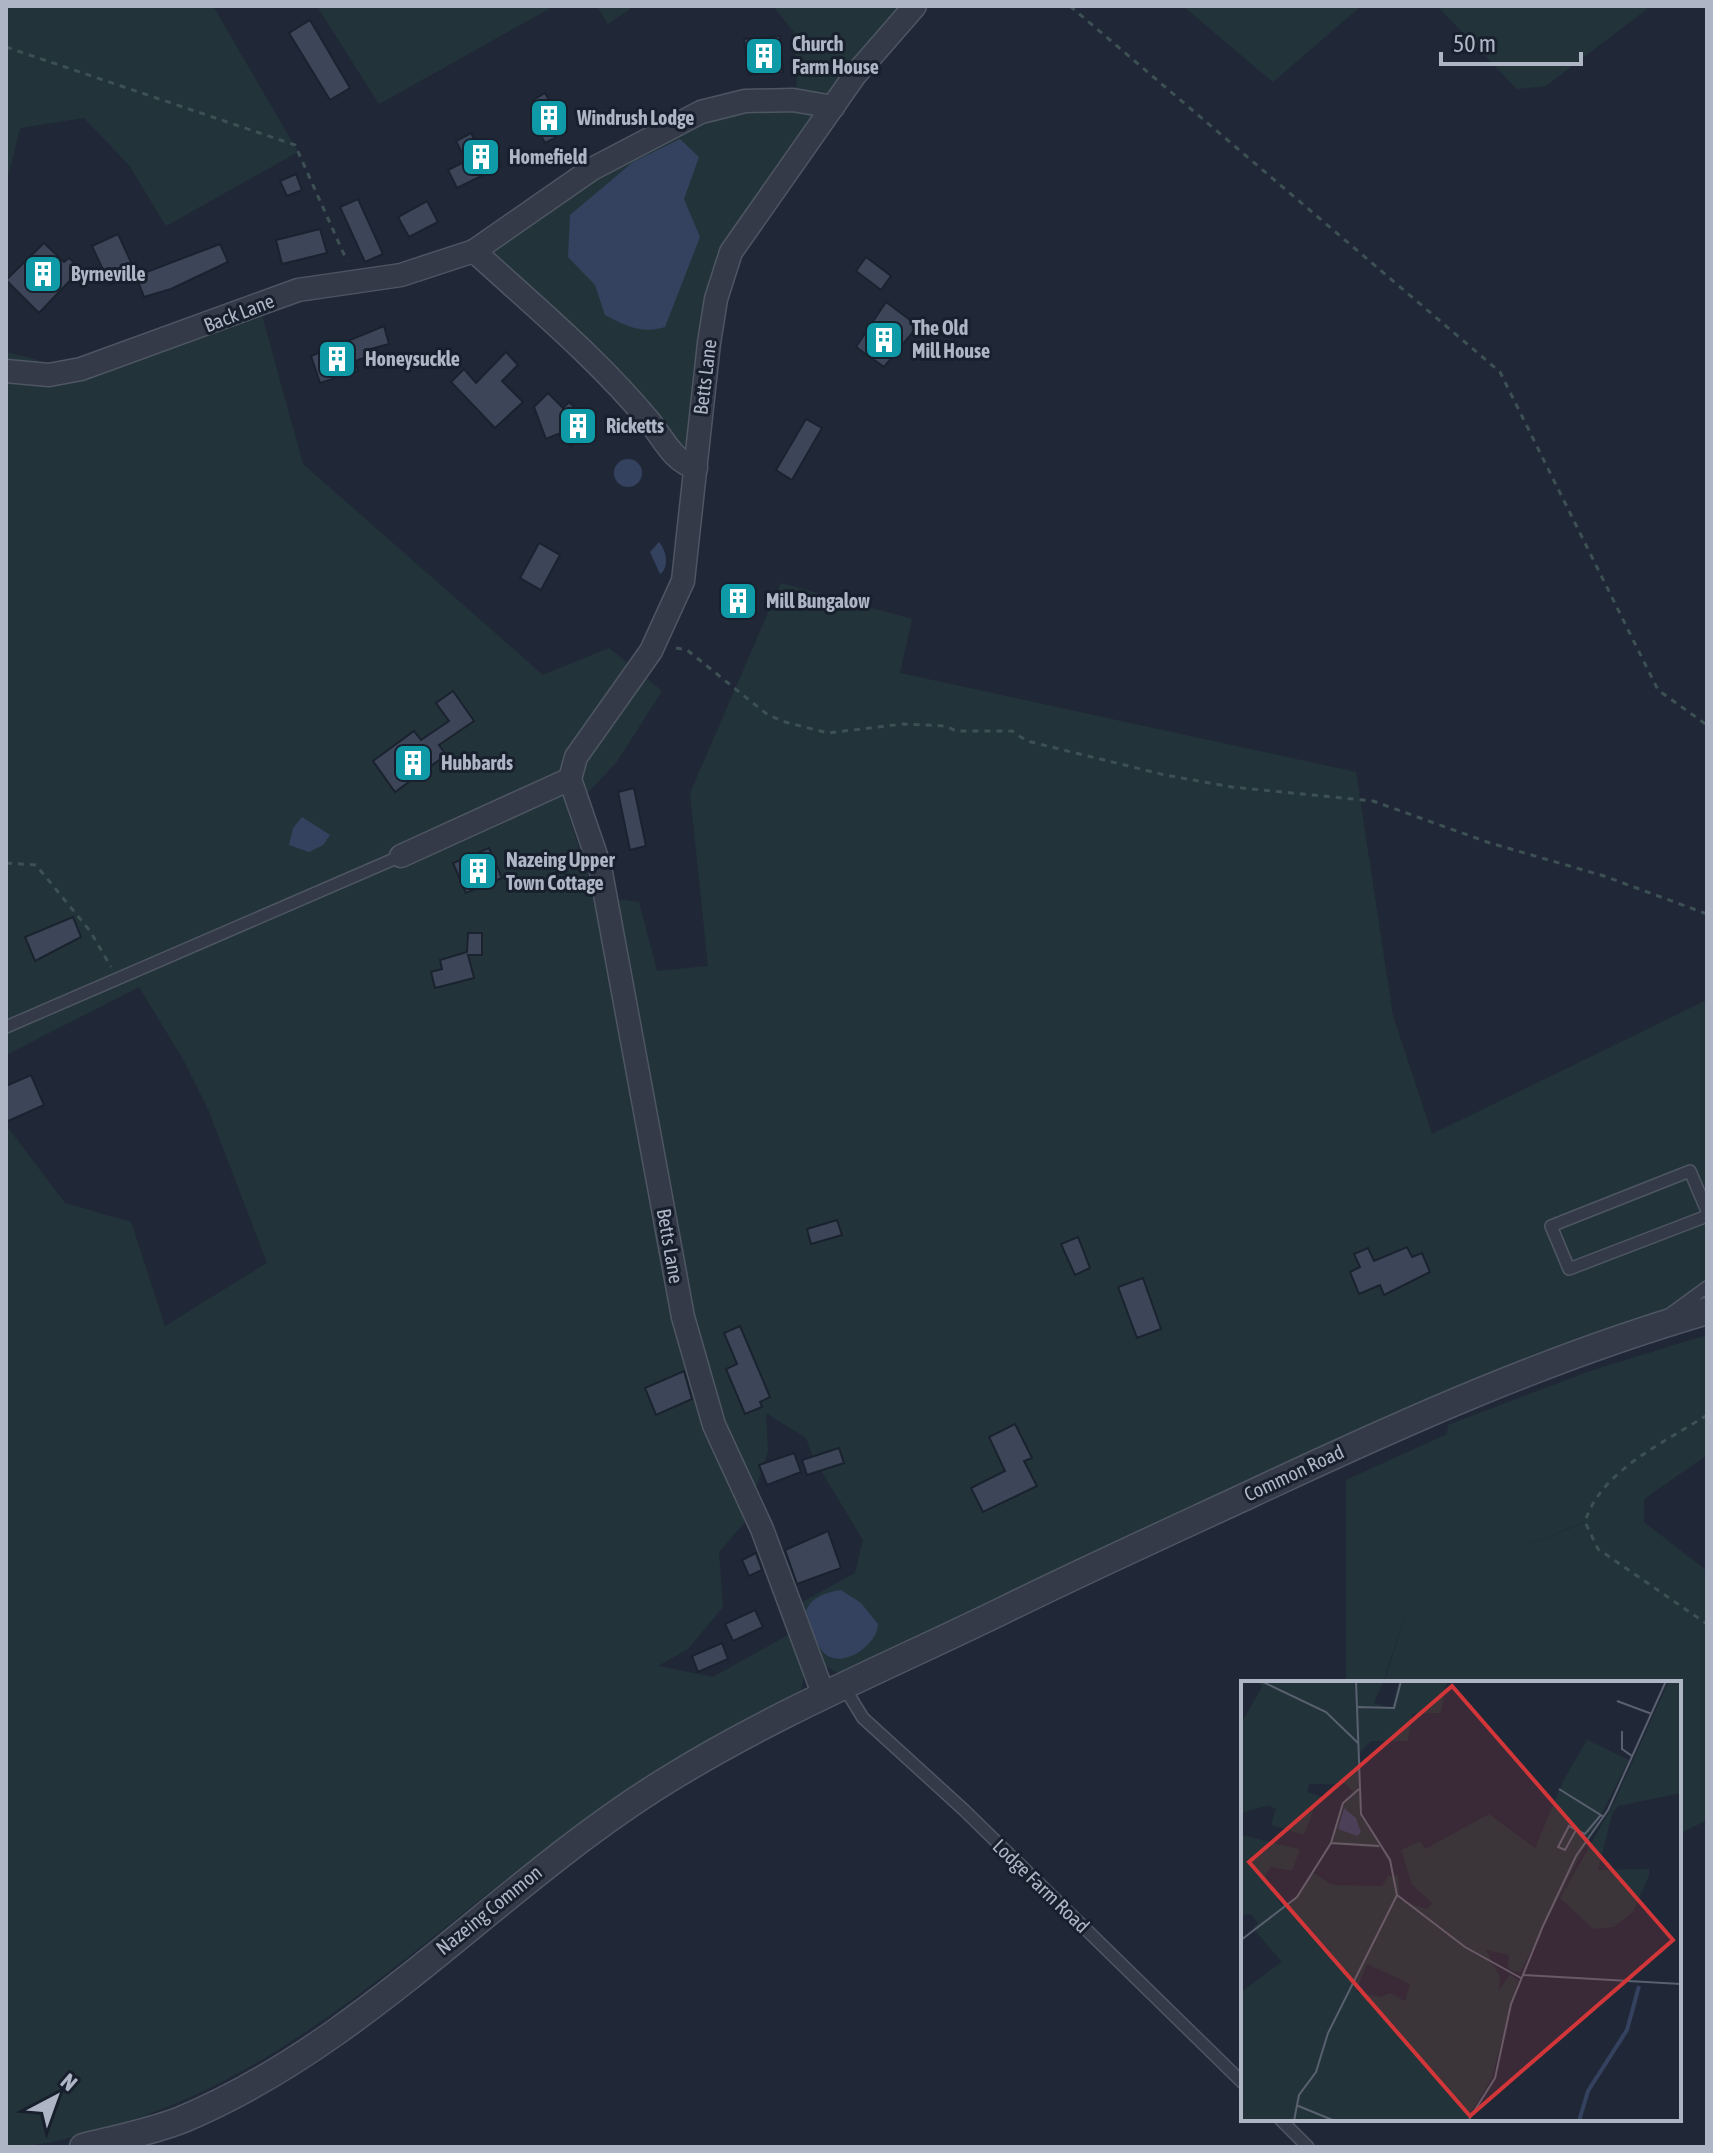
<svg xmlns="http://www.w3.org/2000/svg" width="1713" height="2153" font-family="'Asap Condensed',sans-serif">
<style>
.green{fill:#223439;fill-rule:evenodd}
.water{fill:#34425f}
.building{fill:#3c4658;stroke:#1b222f;stroke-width:2}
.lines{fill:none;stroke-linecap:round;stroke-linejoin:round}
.service-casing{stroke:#4e5563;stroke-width:14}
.minor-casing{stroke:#4e5563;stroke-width:25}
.tertiary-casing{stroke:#4e5563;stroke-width:29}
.path{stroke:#3d5053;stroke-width:3;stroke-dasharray:6 6;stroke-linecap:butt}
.service{stroke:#343a48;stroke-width:11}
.minor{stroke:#343a48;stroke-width:22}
.tertiary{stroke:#343a48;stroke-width:26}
.labels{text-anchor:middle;stroke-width:6;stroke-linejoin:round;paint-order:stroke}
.poi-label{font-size:20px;font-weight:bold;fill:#aeb5c5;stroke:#19202d;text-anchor:start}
.street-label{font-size:20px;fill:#aeb5c5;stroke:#19202d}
.inset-river{fill:none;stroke:#34425f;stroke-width:4}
.inset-road{fill:none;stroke:#596070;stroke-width:2}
.view{fill:#d23638;fill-opacity:0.15;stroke:#d23638;stroke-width:4}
.inset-edge{fill:none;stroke:#aeb5c5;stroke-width:4}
</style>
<rect width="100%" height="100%" fill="#202838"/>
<!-- green -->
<g class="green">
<path d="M6 6H213L298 152 166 226 129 165 84 118 20 128 6 184Z"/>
<path d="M317 6H554L379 104Z"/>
<path d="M597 6H628L630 9 608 24Z"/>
<path d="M773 6H915L731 252 692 488 584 360 461 247 669 123 793 100 797 82 794 32Z"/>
<path d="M1183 6H1361L1273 82Z"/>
<path d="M1437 6H1651L1546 86 1517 89Z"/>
<path d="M261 312 303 464 543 675 609 648 662 691 616 763 568 813 594 896 639 902 657 971 708 966 690 793 781 583 912 619 900 673 1356 772 1393 1016 1432 1134 1707 1000V1305L840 1674 824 1665 799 1604 855 1573 863 1540 814 1459 806 1438 766 1413 768 1451 744 1523 719 1552 723 1607 688 1649 658 1666 713 1677 790 1634C798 1655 812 1677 796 1697 735 1732 670 1763 612 1802 443 1913 303 2075 101 2129 69 2138 39 2147 6 2147V1125L65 1203 131 1222 165 1326 267 1263 209 1111 183 1059 139 987 6 1055V352L38 360 36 384 119 367Z"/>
<path d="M1707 1335V1455L1644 1499V1522L1707 1571V1820L1679 1834V1683H1384L1412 1592 1383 1683H1346V1480L1447 1434 1448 1425 1590 1371ZM1585 1522 1584 1523 1463 1571Z"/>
</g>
<!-- water -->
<g class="water">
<path d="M680 139 699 157 684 199 700 237 665 327C641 334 626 326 605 315L595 285 568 257 570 215 633 162Z"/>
<circle cx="628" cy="473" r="14"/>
<path d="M659 542C666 550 670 567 660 574L650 552Z"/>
<path d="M302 817 330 835 323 845 309 852 289 845 293 828Z"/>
<path d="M841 1590 861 1603 878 1624C878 1642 850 1665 830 1657 816 1651 811 1624 806 1611 811 1597 828 1592 841 1590Z"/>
</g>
<!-- building -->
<g class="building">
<path d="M310 20 350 88 330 100 289 33Z"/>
<path d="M780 36 783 72 748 75 744 39Z"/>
<path d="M545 93 567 132 545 143 533 121 542 116 533 100Z"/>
<path d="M471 133 481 153 493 147 502 166 457 188 448 170 466 161 456 141Z"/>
<path d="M296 174 302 190 287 196 280 181Z"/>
<path d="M358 199 383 254 365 262 340 207Z"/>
<path d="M427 201 438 222 409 237 398 217Z"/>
<path d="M320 229 327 253 282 264 276 240Z"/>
<path d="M118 234 136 273 110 285 92 246Z"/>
<path d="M44 243 64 262 69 258 81 269 39 313 6 280Z"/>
<path d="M220 244 228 262 171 289 144 297 136 276Z"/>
<path d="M866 257 891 276 881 290 856 271Z"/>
<path d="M886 302 918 326 884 367 856 347Z"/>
<path d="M384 326 389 344 367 350 369 356 355 361 358 371 320 383 311 356Z"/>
<path d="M506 352 518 365 502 381 523 402 495 428 451 382 464 369 476 383Z"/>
<path d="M548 393 563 408 569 402 592 424 571 447 558 434 546 439 534 407Z"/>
<path d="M806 419 822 428 792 480 776 470Z"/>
<path d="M539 543 560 555 541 590 520 578Z"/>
<path d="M729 586 751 588 748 617 726 614Z"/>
<path d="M453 691 474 721 439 745 446 755 395 792 373 761 414 731 421 740 449 721 436 703Z"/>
<path d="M634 788 646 846 630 850 618 792Z"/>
<path d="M489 848 502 878 466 893 453 863Z"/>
<path d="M73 917 81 937 35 961 25 937Z"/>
<path d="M468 933H482V955H468L474 978 435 988 431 972 442 969 440 960 467 952Z"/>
<path d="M31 1075 44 1105 6 1122V1086Z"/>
<path d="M837 1220 842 1235 811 1244 807 1229Z"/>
<path d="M1078 1237 1090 1268 1075 1275 1061 1244Z"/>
<path d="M1407 1247 1412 1257 1422 1253 1430 1272 1384 1295 1380 1285 1359 1294 1350 1272 1360 1267 1354 1254 1368 1248 1374 1261Z"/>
<path d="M1143 1278 1161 1329 1137 1338 1118 1287Z"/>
<path d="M740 1326 770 1397 760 1402 762 1407 745 1414 726 1369 737 1364 724 1333Z"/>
<path d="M684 1371 692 1399 656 1415 645 1388Z"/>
<path d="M1015 1424 1032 1458 1024 1461 1037 1486 983 1512 971 1488 1005 1471 989 1437Z"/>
<path d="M839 1448 844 1463 807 1475 802 1460Z"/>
<path d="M794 1453 801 1472 767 1485 759 1465Z"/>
<path d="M828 1531 841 1568 797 1584 785 1550Z"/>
<path d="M756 1553 762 1570 749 1576 742 1560Z"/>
<path d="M755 1610 763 1627 733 1641 725 1624Z"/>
<path d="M722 1643 728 1659 698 1672 692 1656Z"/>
</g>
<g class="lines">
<!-- service casing -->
<g class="service-casing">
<g id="service">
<path d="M6 1027 401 856"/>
<path d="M1707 1211 1690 1171 1551 1226 1569 1269 1707 1216"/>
<path d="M1670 1314 1707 1287"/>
<path d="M844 1687 863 1718 964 1810 1243 2083"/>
<path d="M1280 2119 1308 2147"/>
</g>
</g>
<!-- minor casing -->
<g class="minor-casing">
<g id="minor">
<path d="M474 251C534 306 598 359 650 422 664 440 673 461 696 468"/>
<path d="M6 371 49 375 81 369 298 290 401 275 474 251 592 169 701 112 745 101 793 100 833 107"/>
<path d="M401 856 570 779"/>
<path d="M824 1696 762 1529 714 1425 683 1317 600 867 570 779 576 757 651 651 683 581 709 343 716 299 731 252 855 75 915 6"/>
</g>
</g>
<!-- tertiary casing -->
<g class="tertiary-casing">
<path id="tertiary" d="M83 2147C115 2139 150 2132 181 2120 364 2044 498 1885 664 1782 771 1715 889 1666 1002 1611 1085 1570 1169 1532 1253 1493 1402 1423 1549 1357 1707 1311"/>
</g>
<!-- path -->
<g class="path">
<path d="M1070 6 1500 372 1658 690 1707 725"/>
<path d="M6 47 295 145 347 261"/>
<path d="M676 648 687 650 768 715 785 722 828 733 903 724 946 726 956 731H1012L1027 741 1165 775 1232 787 1373 801 1490 843 1604 876 1707 914"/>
<path d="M6 863 36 865 90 931 111 967"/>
<path d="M1707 1415C1664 1443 1601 1470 1585 1522L1598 1549 1707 1624"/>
</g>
<!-- service -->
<use href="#service" class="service"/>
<!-- minor -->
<use href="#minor" class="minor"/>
<!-- tertiary -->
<use href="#tertiary" class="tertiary"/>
</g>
<!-- icons -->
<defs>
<g id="building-square" transform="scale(2)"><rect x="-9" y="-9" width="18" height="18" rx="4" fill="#0f9aa8" stroke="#19202d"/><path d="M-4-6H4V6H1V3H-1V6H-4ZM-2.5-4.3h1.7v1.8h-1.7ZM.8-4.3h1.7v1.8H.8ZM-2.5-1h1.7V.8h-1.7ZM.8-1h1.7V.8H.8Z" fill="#fff"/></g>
</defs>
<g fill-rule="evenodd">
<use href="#building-square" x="764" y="56"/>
<use href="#building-square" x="549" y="118"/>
<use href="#building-square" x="481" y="157"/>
<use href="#building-square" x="43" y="274"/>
<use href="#building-square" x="884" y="340"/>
<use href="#building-square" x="337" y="359"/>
<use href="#building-square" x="578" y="426"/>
<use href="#building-square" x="738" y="601"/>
<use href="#building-square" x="413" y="763"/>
<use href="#building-square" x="478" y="871"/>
</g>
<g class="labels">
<!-- poi labels -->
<g class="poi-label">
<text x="792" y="51">Church<tspan x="792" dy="23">Farm House</tspan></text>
<text x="577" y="125">Windrush Lodge</text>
<text x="509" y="164">Homefield</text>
<text x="71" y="281">Byrneville</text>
<text x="912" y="335">The Old<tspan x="912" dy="23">Mill House</tspan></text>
<text x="365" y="366">Honeysuckle</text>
<text x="606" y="433">Ricketts</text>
<text x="766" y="608">Mill Bungalow</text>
<text x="441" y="770">Hubbards</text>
<text x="506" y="867">Nazeing Upper<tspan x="506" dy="23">Town Cottage</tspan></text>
</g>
<!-- street labels -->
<g class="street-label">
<text transform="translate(239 313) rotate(-21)" y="7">Back Lane</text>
<text transform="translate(705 377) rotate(-83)" y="7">Betts Lane</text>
<text transform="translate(670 1246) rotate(80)" y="7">Betts Lane</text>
<text transform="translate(1294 1473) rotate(-25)" y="7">Common Road</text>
<text transform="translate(1041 1886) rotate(44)" y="7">Lodge Farm Road</text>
<text transform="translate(489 1910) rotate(-39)" y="7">Nazeing Common</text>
</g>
</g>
<!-- overview -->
<g transform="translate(1241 1681)">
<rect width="440" height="440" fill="#202838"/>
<path d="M16 0H142L133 22 151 28 158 0H206L200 32 171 33 167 60H130L118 72 120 135 140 167 88 163 102 121 112 111 105 103H68L66 111 83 117 76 120 63 154 30 144 35 128 27 124 0 132V43L21 6ZM428 0H440V112L377 125 371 133 357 189 408 188V195L392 231 373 246 352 248 319 217 373 122ZM346 59 388 79 279 292 267 288 268 274 245 269 259 296 258 309 269 293 277 300 251 397 225 440H0V311L41 281 12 247 17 242 10 233 0 234V154L59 168 51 190 30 186 24 194 40 224 51 222 71 191 92 204 141 205 147 195 157 194 159 219 186 228 191 222 171 204 160 169 179 160 184 168 248 133 294 167 322 100ZM126 283 169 303 164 320 149 312 139 316 115 311Z" fill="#223439" fill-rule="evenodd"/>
<path d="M103 127 115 137 120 151 116 155 97 148Z" fill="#34425f"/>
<path class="inset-river" d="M338 440 347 410 386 349 398 305"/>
<path class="inset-road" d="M20 0 85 31 117 62M376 20 411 33M117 26 153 27 160 0M381 50V68L391 75M318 108 363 136M335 149 328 145 317 166 324 169 335 149 344 153 360 134M90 162 138 165M156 214 224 266 280 297M0 259 56 216 90 162 102 122 118 108M281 294 440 303M55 424 94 440M53 440 58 414 75 391 87 352 156 214 149 179 120 133 115 0M227 440 254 397 270 323 302 245 335 175 367 129 425 0"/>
<path class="view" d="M211 5 432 259 229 435 8 181Z"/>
<rect width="440" height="440" class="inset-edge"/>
</g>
<!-- border -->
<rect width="1713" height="2153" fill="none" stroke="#aeb5c5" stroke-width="16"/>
<!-- north arrow -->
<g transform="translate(56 2097) rotate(41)" stroke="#19202d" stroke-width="6" paint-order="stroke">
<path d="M0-6L14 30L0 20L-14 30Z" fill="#aeb5c5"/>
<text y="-12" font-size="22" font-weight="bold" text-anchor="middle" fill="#aeb5c5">N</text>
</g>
<!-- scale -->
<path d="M1441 52v12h140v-12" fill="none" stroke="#aeb5c5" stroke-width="4"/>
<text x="1453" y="52" font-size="24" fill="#aeb5c5" stroke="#19202d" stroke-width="6" paint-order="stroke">50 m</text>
</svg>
